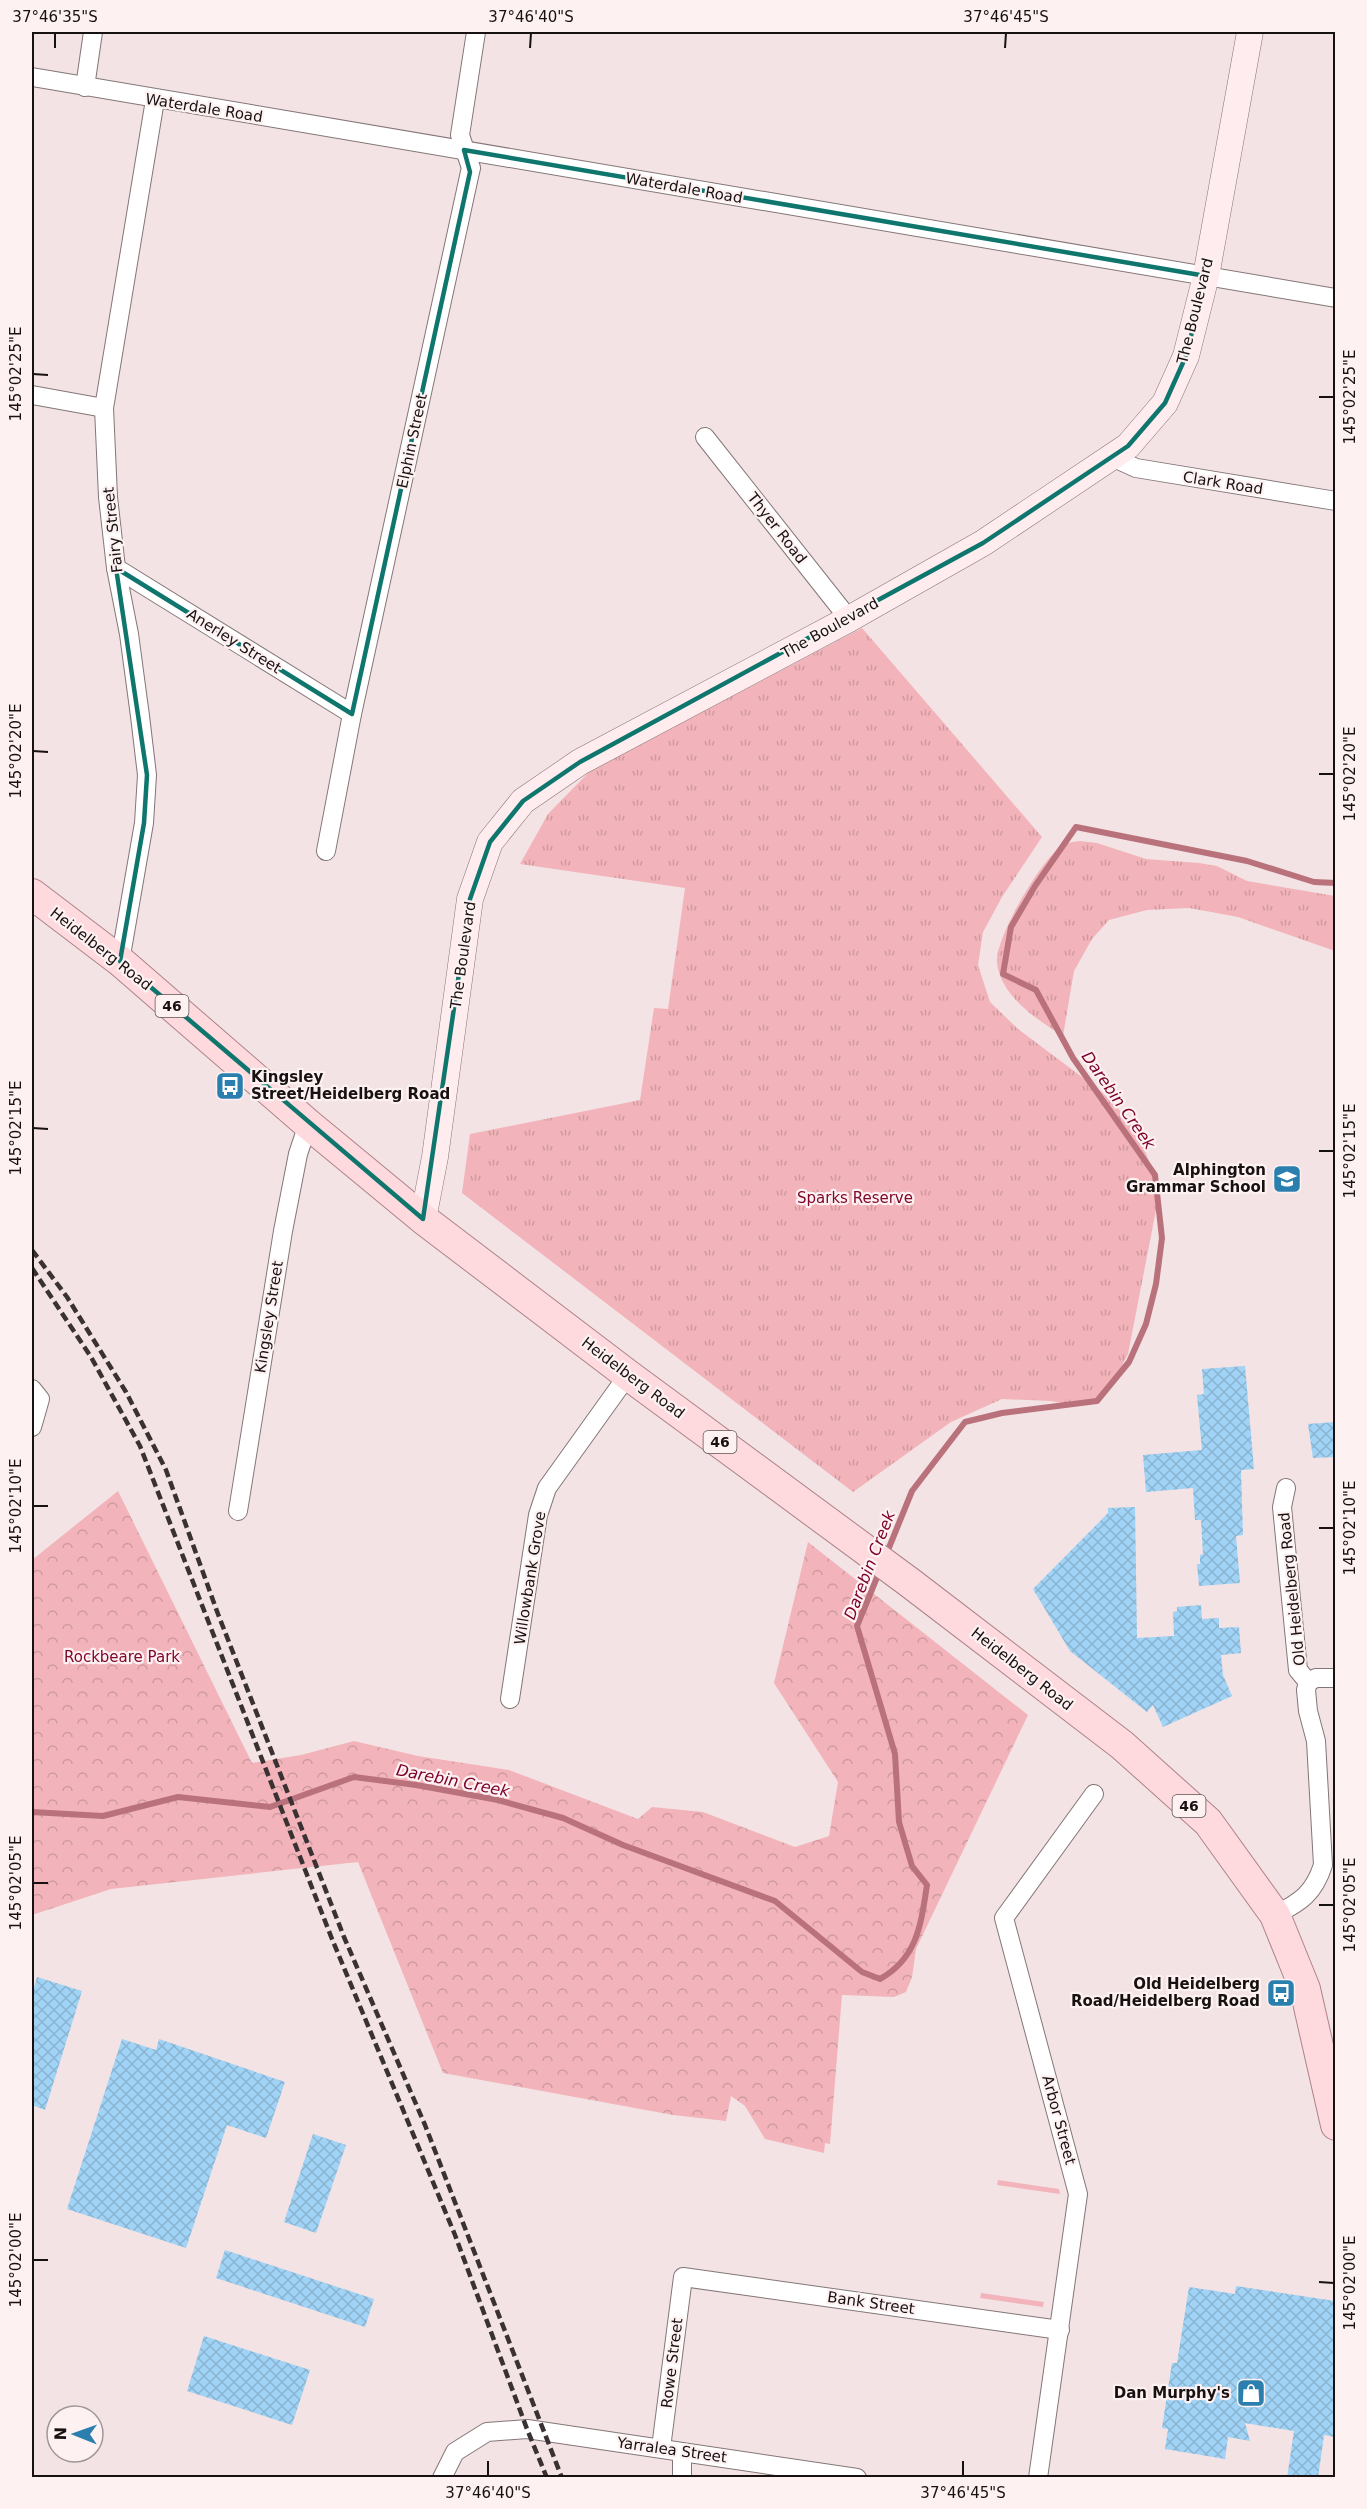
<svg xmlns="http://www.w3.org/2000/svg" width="1367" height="2509" font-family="'DejaVu Sans',sans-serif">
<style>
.grass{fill:url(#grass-tufts)}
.forest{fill:url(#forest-crowns)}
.garden{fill:#f2b4ba}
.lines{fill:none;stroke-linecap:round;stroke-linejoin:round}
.stream{stroke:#b9727b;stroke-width:6}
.building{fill:url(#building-cross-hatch)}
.street-casing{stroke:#847677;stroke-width:20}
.secondary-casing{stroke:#847677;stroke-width:27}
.primary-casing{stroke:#ad8388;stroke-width:32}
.street{stroke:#fff;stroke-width:18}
.secondary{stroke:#ffecee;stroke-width:26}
.primary{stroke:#fed9dd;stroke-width:30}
.rail{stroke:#393132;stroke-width:4.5;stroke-dasharray:9 4.5;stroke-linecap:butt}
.marked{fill:none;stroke:#0f766e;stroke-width:4.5;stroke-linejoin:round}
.ticks{fill:none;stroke:#171112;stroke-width:2}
.labels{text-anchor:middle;stroke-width:4.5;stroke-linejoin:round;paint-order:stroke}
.shield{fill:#fef1f2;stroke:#5c5455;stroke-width:1.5}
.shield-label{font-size:14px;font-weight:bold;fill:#171112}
.street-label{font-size:15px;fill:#171112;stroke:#fef1f2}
.poi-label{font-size:15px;font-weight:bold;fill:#171112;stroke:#fef1f2;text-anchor:end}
.park-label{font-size:15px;fill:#80082e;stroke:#fef1f2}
.water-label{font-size:16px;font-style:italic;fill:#7b002a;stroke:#fef1f2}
.neatline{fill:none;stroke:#171112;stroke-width:2}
.ticks-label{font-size:15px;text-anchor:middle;fill:#171112}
</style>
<defs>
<pattern id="grass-tufts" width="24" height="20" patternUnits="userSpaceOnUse" patternTransform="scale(1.5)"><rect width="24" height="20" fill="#f2b4ba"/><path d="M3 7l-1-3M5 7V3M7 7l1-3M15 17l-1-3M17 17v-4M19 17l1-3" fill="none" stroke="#cf9a9f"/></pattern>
<pattern id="forest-crowns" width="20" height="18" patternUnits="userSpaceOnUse" patternTransform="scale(1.5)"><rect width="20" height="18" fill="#f2b4ba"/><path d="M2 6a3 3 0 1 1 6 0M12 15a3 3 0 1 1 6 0" fill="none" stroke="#cf9a9f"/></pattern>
<pattern id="building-cross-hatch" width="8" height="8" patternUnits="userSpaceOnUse" patternTransform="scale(1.5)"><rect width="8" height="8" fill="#a0d3f5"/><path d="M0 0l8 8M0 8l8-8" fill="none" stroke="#89b4d1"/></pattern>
</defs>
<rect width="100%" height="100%" fill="#f3e3e4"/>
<!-- grass -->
<g class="grass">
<path d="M862 628 1042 837 1002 897 983 932 978 965 990 1002 1018 1029 1102 1092 1126 1117 1142 1143 1157 1182 1156 1210 1128 1354 1110 1388 1094 1402 1078 1406 1051 1401 1002 1399 951 1422 853 1492 462 1193 470 1134 640 1100 654 1008 668 1009 685 888 520 864 548 814 590 771Z"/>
<path d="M1080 841 1097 843 1146 859 1199 863 1217 866 1247 881 1335 896V951L1238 917 1189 908 1147 910 1109 920 1092 939 1074 971 1063 1036C1038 1020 1001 997 997 963 995 938 1039 864 1059 848 1066 843 1072 842 1080 841Z"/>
</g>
<!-- forest -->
<path class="forest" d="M118 1491 252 1763 301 1755 354 1741 418 1756 509 1770 638 1819 652 1807 703 1812 795 1847 829 1836 838 1782 774 1683 808 1542 1028 1715 916 1949 912 1977 906 1992 894 1997 842 1995 830 2144 825 2143 824 2153 765 2139 745 2106 731 2096 726 2121 673 2115 443 2073 358 1862 111 1889 32 1915V1560Z"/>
<!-- garden -->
<g class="garden">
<path d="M998 2180 1059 2189 1060 2194 997 2185Z"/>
<path d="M981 2293 1044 2302 1043 2307 980 2298Z"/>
</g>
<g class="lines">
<!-- stream -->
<g class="stream">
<path d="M886 1555 912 1491 965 1422 1002 1413 1097 1401 1129 1362 1146 1324 1156 1284 1162 1238 1155 1175 1073 1058 1036 990 1003 974 1011 927 1035 886 1076 827 1247 861 1314 882 1336 883"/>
<path d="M32 1812 103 1816 178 1797 270 1807 354 1777 416 1785 498 1800 563 1818 623 1845 775 1901 862 1972 880 1979C918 1958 921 1923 927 1885L912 1866 899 1822 895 1754 857 1626 880 1570"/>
</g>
</g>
<!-- building -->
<g class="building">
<path d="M1245 1366 1254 1469 1241 1470 1243 1535 1236 1536 1240 1583 1199 1586 1197 1564H1200V1555L1203 1554 1201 1520H1195L1193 1488 1146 1492 1143 1455 1202 1450 1197 1395 1204 1394 1202 1369Z"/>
<path d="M1335 1422V1457L1313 1458 1308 1424Z"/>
<path d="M1135 1507 1137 1638 1174 1636 1173 1612 1177 1611V1607L1201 1605 1202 1619 1219 1618V1628L1239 1627 1241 1653 1221 1655 1223 1675 1232 1696 1163 1727 1153 1705 1147 1712 1070 1651 1033 1589 1108 1513V1508Z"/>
<path d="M37 1977 82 1991 45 2110 32 2105V1994Z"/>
<path d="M122 2039 156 2050 159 2039 285 2082 266 2138 227 2125 186 2248 67 2209Z"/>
<path d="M313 2134 346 2145 316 2233 284 2222Z"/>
<path d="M225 2250 374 2299 365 2327 216 2278Z"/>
<path d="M1236 2286 1335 2301V2437L1324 2435 1318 2478H1287L1294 2431 1245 2423 1250 2441 1228 2437 1225 2459 1165 2449 1168 2429 1162 2428 1172 2363H1177L1189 2287 1235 2294Z"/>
<path d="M204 2336 310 2370 292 2425 187 2391Z"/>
</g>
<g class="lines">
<!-- street casing -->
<g class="street-casing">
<g id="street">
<path d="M32 77 1336 298"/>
<path d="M85 87 93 32"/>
<path d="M32 395 104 408"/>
<path d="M705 437 849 619"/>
<path d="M1112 457 1136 468 1336 501"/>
<path d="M116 568 352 714"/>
<path d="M326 851 352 714 470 172 471 168 460 135 476 32"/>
<path d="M120 961 144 823 147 775 140 716 129 634 116 568 108 497 104 408 155 100"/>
<path d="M32 1389 40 1399 32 1427"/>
<path d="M1286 1488 1282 1507 1298 1670 1308 1682"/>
<path d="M238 1511 283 1231 298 1154 308 1124"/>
<path d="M1308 1682 1316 1678H1336"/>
<path d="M510 1699 538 1515 547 1488 628 1375"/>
<path d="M1275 1915C1301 1902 1314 1893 1323 1865L1316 1741 1308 1711 1306 1690 1308 1682"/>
<path d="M661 2448 683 2277 1060 2330"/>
<path d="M442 2478 455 2452 487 2432 527 2429 857 2478"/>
<path d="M682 2478V2452"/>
<path d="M1038 2478 1078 2194 1004 1918 1094 1794"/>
</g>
</g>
<!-- secondary casing -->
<g class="secondary-casing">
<path id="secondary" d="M423 1219 435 1157 470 899 490 842 523 801 580 762 849 619 983 543 1128 446 1165 403 1186 356 1206 276 1250 32"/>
</g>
<!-- primary casing -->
<g class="primary-casing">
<path id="primary" d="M32 894 120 961 308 1124 423 1219 628 1375 909 1582 1122 1745 1208 1822 1275 1915 1305 1989 1336 2125"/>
</g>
<!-- street -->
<use href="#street" class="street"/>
<!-- secondary -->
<use href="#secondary" class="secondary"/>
<!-- primary -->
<use href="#primary" class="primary"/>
<!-- rail -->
<g class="rail">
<path d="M32 1250 67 1297 126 1392 166 1470 218 1614 344 1937 425 2125 562 2478"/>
<path d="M32 1268 91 1357 140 1446 332 1939 455 2235 527 2429 547 2478"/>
</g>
</g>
<!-- marked area -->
<path class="marked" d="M464 150 1206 276 1186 356 1165 403 1128 446 983 543 580 762 523 801 490 842 470 899 423 1219 120 961 144 823 147 775 116 568 352 714 470 172Z"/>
<!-- ticks -->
<path class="ticks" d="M55 48V33M530 48 531 33M1005 48 1006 33M33 374 48 375M1319 397H1334M33 751 48 752M1319 774H1334M33 1128 48 1129M1319 1151H1334M33 1506H48M1319 1528H1334M33 1883H48M1319 1905H1334M33 2260H48M1319 2282 1334 2283M488 2476V2461M963 2476V2461"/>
<!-- icons -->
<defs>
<g id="bus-square" transform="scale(1.5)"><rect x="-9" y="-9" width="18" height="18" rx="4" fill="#2a7faf" stroke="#fef1f2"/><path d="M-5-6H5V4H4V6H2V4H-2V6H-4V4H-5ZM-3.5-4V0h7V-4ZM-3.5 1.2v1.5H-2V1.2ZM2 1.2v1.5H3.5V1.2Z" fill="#fff"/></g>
<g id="school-square" transform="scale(1.5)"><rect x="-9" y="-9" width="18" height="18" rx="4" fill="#2a7faf" stroke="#fef1f2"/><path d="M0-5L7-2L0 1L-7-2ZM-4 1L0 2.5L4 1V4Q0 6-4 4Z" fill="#fff"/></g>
<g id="shop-square" transform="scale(1.5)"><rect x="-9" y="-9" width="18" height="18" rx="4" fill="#2a7faf" stroke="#fef1f2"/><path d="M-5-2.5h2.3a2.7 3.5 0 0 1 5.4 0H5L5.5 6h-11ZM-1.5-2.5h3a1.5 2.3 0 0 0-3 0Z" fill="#fff"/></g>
</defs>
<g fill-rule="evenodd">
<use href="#bus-square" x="230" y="1086"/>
<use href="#school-square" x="1287" y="1179"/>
<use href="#bus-square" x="1281" y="1993"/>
<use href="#shop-square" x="1251" y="2393"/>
</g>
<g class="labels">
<!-- shield labels -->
<g class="shield">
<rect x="155.5" y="995" width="33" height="22" rx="4.5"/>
<rect x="703.5" y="1431" width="33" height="22" rx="4.5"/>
<rect x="1172.5" y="1795" width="33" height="22" rx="4.5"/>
</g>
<g class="shield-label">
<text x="172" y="1011">46</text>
<text x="720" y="1447">46</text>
<text x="1189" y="1811">46</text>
</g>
<!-- street labels -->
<g class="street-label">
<text transform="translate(204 108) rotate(9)" y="5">Waterdale Road</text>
<text transform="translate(684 188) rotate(10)" y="5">Waterdale Road</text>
<text transform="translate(1195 311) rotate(-76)" y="5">The Boulevard</text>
<text transform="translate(412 441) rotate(-78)" y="5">Elphin Street</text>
<text transform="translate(1223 483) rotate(9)" y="5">Clark Road</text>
<text transform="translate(777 528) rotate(52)" y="5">Thyer Road</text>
<text transform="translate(113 530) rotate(-96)" y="5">Fairy Street</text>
<text transform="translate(830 628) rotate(-29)" y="5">The Boulevard</text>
<text transform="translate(234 641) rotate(32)" y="5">Anerley Street</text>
<text transform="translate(101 949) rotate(38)" y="5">Heidelberg Road</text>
<text transform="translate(463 955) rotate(-82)" y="5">The Boulevard</text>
<text transform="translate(269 1317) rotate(-81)" y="5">Kingsley Street</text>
<text transform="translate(633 1378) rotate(37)" y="5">Heidelberg Road</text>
<text transform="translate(530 1578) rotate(-81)" y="5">Willowbank Grove</text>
<text transform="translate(1292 1589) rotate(-96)" y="5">Old Heidelberg Road</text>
<text transform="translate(1022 1669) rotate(38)" y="5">Heidelberg Road</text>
<text transform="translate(1059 2120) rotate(75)" y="5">Arbor Street</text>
<text transform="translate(871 2303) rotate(8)" y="5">Bank Street</text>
<text transform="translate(672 2363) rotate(-83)" y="5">Rowe Street</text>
<text transform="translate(672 2450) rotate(8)" y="5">Yarralea Street</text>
</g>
<!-- poi labels -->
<g class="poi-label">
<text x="251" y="1082" text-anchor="start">Kingsley<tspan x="251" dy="17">Street/Heidelberg Road</tspan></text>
<text x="1266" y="1175">Alphington<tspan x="1266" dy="17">Grammar School</tspan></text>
<text x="1260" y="1989">Old Heidelberg<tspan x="1260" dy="17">Road/Heidelberg Road</tspan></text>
<text x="1230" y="2398">Dan Murphy's</text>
</g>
<!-- park labels -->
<g class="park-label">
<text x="855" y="1203">Sparks Reserve</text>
<text x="122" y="1662">Rockbeare Park</text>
</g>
<!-- water labels -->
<g class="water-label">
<text transform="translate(1119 1100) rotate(55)" y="6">Darebin Creek</text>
<text transform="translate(869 1565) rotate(-69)" y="6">Darebin Creek</text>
<text transform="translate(453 1780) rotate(11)" y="6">Darebin Creek</text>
</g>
</g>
<!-- border -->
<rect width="1367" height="2509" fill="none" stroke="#fef1f2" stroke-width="66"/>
<!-- north arrow -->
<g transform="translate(75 2434) rotate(271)"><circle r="28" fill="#fef1f2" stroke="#a29798" stroke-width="1.5"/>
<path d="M0-4.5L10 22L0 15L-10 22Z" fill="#2a7faf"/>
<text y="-9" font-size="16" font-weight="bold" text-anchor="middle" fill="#171112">N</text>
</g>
<rect x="33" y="33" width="1301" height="2443" class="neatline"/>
<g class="ticks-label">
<text x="55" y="22">37°46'35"S</text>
<text x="531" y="22">37°46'40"S</text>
<text x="1006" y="22">37°46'45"S</text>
<text transform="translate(16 374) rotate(-90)" y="5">145°02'25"E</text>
<text transform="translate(1350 397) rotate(-90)" y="5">145°02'25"E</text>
<text transform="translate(16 751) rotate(-90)" y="5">145°02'20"E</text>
<text transform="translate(1350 774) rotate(-90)" y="5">145°02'20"E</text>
<text transform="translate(16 1128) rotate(-90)" y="5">145°02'15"E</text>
<text transform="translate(1350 1151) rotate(-90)" y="5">145°02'15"E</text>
<text transform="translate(16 1506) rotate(-90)" y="5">145°02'10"E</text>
<text transform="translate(1350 1528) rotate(-90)" y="5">145°02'10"E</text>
<text transform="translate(16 1883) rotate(-90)" y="5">145°02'05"E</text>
<text transform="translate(1350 1905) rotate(-90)" y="5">145°02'05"E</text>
<text transform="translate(16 2260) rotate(-90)" y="5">145°02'00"E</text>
<text transform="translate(1350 2283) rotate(-90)" y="5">145°02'00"E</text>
<text x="488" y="2498">37°46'40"S</text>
<text x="963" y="2498">37°46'45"S</text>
</g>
</svg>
